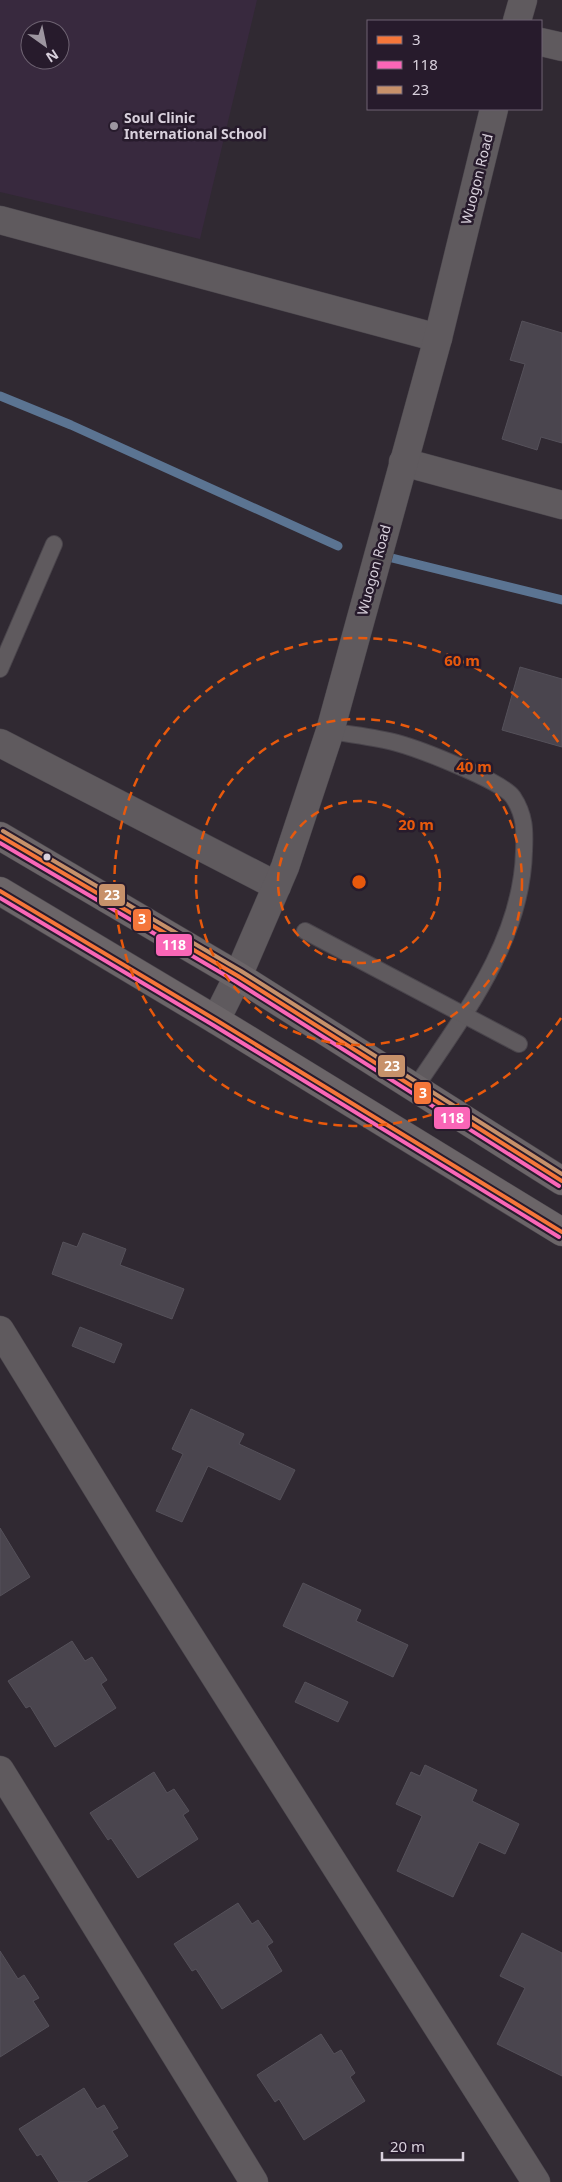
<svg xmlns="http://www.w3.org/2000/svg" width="562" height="2182" font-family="'Noto Sans',sans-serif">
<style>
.built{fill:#38293e;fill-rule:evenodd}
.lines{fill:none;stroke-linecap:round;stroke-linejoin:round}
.stream{stroke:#5b7492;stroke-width:9}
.building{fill:#4a454e;stroke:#55515a}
.service-casing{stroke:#4a454c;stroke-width:18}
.minor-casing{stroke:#4a454c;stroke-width:29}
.primary-casing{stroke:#4a454c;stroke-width:29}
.service{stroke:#5f5a5e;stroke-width:16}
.minor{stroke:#5f5a5e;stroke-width:28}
.primary{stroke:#6b6568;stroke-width:28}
.bus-1-casing{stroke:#271b2c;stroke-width:8}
.bus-2-casing{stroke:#271b2c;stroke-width:8}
.bus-3-casing{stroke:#271b2c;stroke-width:8}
.bus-1{stroke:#f5763a;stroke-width:4}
.bus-2{stroke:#fa66b7;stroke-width:4}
.bus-3{stroke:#c7916a;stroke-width:4}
.ring{fill:none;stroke:#e8590c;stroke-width:2.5;stroke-dasharray:9 6}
.poi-dot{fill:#9d96a0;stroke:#271b2c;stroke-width:2}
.bus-dot{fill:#d8d0dc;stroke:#271b2c;stroke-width:2}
.labels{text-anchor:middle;stroke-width:5;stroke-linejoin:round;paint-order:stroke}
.poi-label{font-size:14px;font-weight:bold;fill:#d8d0dc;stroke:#271b2c;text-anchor:start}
.street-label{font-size:14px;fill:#d8d0dc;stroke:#271b2c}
.centre{fill:#e8590c;stroke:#271b2c;stroke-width:2.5}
.ring-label{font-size:15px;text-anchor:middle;font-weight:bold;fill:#e8590c;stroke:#271b2c;stroke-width:5;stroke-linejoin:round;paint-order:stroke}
.line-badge{stroke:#271b2c;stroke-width:2}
.badge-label{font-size:14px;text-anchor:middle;font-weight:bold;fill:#fff}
</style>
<rect width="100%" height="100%" fill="#302932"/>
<!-- built -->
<path class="built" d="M0 0H257L200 239 0 192ZM30 30H60V60H30Z"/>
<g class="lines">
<!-- stream -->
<g class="stream">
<path d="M0 396 71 425 338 546"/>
<path d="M392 558 562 600"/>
</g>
</g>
<!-- building -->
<g class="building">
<path d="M522 321 562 333V443L541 437 537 450 502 439 525 364 510 360Z"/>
<path d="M520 667 562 679V747L502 730Z"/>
<path d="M83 1233 126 1249 120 1265 184 1289 172 1319 52 1274 63 1242 77 1247Z"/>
<path d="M80 1327 122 1344 114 1363 72 1346Z"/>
<path d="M191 1409 244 1434 239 1444 295 1470 280 1500 208 1466 182 1522 156 1511 183 1454 172 1449Z"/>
<path d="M0 1528 30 1577 0 1596Z"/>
<path d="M303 1583 361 1610 356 1621 408 1645 393 1677 283 1626Z"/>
<path d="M72 1641 85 1661 92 1657 107 1680 101 1684 116 1708 55 1747 30 1706 26 1708 8 1681Z"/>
<path d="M305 1682 348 1702 338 1722 295 1702Z"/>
<path d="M425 1765 477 1790 472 1801 519 1824 505 1854 479 1842 453 1897 397 1871 422 1816 396 1804 411 1772 420 1776Z"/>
<path d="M154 1772 167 1793 174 1789 189 1811 183 1815 198 1839 138 1878 111 1838 108 1840 90 1813Z"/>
<path d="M238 1903 252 1924 258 1920 273 1942 267 1946 282 1971 222 2009 196 1969 192 1971 174 1944Z"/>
<path d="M522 1933 562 1953V2076L497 2044 525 1988 500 1976Z"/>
<path d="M0 1951 18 1979 24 1975 39 1998 33 2001 49 2026 0 2057Z"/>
<path d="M321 2034 334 2054 341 2050 355 2073 350 2077 365 2101 304 2140 279 2099 275 2102 257 2075Z"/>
<path d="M84 2088 97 2109 104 2105 118 2128 112 2131 128 2156 86 2182H59L41 2154 37 2156 19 2129Z"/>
</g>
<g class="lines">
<!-- service casing -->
<g class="service-casing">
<g id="service">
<path d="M0 669 54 544"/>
<path d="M330 731C352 735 376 737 397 743 419 749 502 781 513 797 525 815 525 831 524 851 522 941 463 1016 415 1088"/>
<path d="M305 931 519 1044"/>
</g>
</g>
<!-- minor casing -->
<g class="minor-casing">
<g id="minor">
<path d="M517 21 523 0"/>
<path d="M541 42 562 47"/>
<path d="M0 220 438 338"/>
<path d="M403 462 562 505"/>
<path d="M0 743 277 886"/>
<path d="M216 1020 238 976 285 867 330 731 438 338 494 109"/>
<path d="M0 1330 145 1566 536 2182"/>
<path d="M0 1770 254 2182"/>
</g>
</g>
<!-- primary casing -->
<g class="primary-casing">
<g id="primary">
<path d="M0 836 238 976 562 1181"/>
<path d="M0 891 216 1020 562 1232"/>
</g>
</g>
<!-- service -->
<use href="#service" class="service"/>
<!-- minor -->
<use href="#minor" class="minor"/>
<!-- primary -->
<use href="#primary" class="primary"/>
<!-- bus-1 casing -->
<g class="bus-1-casing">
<g id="bus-1">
<path d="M0 836 238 976 562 1181"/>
<path d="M0 891 216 1020 562 1232"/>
</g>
</g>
<!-- bus-2 casing -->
<g class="bus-2-casing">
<g id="bus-2">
<path d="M0 843 235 981 559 1186"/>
<path d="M0 898 213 1025 559 1237"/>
</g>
</g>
<!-- bus-3 casing -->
<g class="bus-3-casing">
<path id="bus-3" d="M3 831 241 971 562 1174"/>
</g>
<!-- bus-1 -->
<use href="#bus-1" class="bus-1"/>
<!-- bus-2 -->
<use href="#bus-2" class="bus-2"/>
<!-- bus-3 -->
<use href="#bus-3" class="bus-3"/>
</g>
<!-- distance rings -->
<g class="ring">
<circle cx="359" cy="882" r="81"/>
<circle cx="359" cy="882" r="163"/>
<path d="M561 1018A244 244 0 1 1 561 746"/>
</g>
<!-- markers -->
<circle class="poi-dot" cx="114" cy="126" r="5"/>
<circle class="bus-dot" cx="47" cy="857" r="4.5"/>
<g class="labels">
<!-- poi labels -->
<g class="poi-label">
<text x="124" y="123">Soul Clinic<tspan x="124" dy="16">International School</tspan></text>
</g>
<!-- street labels -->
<g class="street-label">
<text transform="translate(477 179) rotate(-76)" y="5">Wuogon Road</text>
<text transform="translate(374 570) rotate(-75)" y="5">Wuogon Road</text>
</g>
</g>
<circle cx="359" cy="882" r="8" class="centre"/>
<g class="ring-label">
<text x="462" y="666">60 m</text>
<text x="474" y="772">40 m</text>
<text x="416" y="830">20 m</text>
</g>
<g class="line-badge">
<rect x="98" y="883" width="28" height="24" rx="5" fill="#c7916a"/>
<rect x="132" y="908" width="20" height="24" rx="5" fill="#f5763a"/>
<rect x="155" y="933" width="38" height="24" rx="5" fill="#fa66b7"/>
<rect x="377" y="1054" width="29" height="24" rx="5" fill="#c7916a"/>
<rect x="413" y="1081" width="19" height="24" rx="5" fill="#f5763a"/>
<rect x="433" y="1106" width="38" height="24" rx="5" fill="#fa66b7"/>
</g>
<g class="badge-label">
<text x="112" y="900">23</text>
<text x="142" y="924">3</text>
<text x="174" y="950">118</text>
<text x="392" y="1071">23</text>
<text x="423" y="1098">3</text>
<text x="452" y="1123">118</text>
</g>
<!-- legend -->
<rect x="367" y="20" width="175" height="90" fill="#271b2c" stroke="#6e6372"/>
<rect x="377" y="36" width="25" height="8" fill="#f5763a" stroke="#6e6372"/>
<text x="412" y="45" font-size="15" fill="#d8d0dc">3</text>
<rect x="377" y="61" width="25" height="8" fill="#fa66b7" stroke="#6e6372"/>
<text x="412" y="70" font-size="15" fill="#d8d0dc">118</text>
<rect x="377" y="86" width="25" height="8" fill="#c7916a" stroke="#6e6372"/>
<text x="412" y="95" font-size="15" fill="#d8d0dc">23</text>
<!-- north arrow -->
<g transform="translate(45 45) rotate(147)"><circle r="24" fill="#271b2c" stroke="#6e6372"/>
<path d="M0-4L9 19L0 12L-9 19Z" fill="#9d96a0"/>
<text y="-8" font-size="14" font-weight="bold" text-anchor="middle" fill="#d8d0dc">N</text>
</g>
<!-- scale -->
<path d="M382 2152v8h81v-8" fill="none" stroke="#d8d0dc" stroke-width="2.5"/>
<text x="390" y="2152" font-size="15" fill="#d8d0dc" stroke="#271b2c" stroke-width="4" paint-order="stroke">20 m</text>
</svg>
